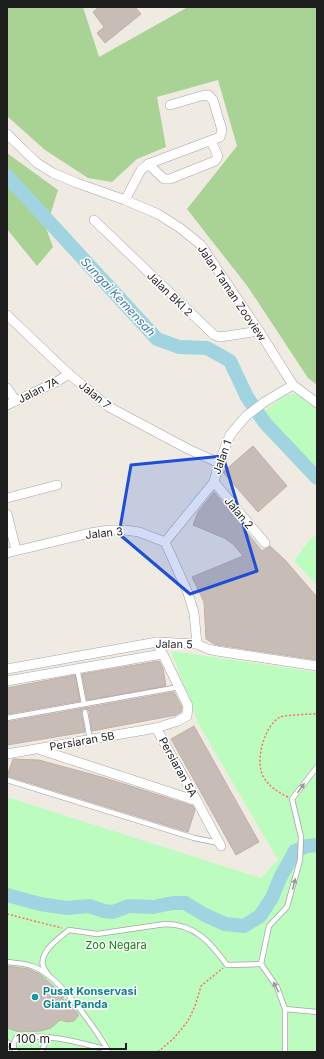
<svg xmlns="http://www.w3.org/2000/svg" width="324" height="1059" font-family="Inter,sans-serif">
<style>
.forest{fill:#a9d295}
.park{fill:#bcfdbf}
.lines{fill:none;stroke-linecap:round;stroke-linejoin:round}
.river{stroke:#a0d4e0;stroke-width:14}
.building{fill:#c7bdb6;stroke:#c2b0a4}
.lane-casing{stroke:#a5a5a5;stroke-width:6}
.street-casing{stroke:#a5a5a5;stroke-width:10}
.path{stroke:#ff6e64;stroke-width:1.5;stroke-dasharray:2 2;stroke-linecap:butt}
.lane{stroke:#fff;stroke-width:4.5}
.street{stroke:#fff;stroke-width:9}
.oneway{fill:#9a9a9a}
.marked{fill:#1d4ed8;fill-opacity:0.2;stroke:#1d4ed8;stroke-width:3;stroke-linejoin:round}
.culture-dot{fill:#0f9aa8;stroke:#fff;stroke-width:1.5}
.labels{text-anchor:middle;stroke-width:3;stroke-linejoin:round;paint-order:stroke}
.street-label{font-size:11px;fill:#1e1e1e;stroke:#fff}
.park-label{font-size:11px;fill:#04830a;stroke:#fff}
.culture-label{font-size:11px;font-weight:bold;fill:#0d838f;stroke:#fff;text-anchor:start}
.water-label{font-size:12px;font-style:italic;fill:#417aab;stroke:#fff}
</style>
<rect width="100%" height="100%" fill="#efebe3"/>
<!-- forest -->
<g class="forest">
<path d="M7 7H83L99 57 188 7H317V385L308 378 248 287 187 209 237 146 218 80 157 97 166 147 137 159 112 182 88 178 45 150 7 116Z"/>
<path d="M7 153 58 190 46 228 53 247 37 266 7 229Z"/>
</g>
<!-- park -->
<g class="park">
<path d="M295 394 303 396 317 408V475L286 449 257 417 285 395Z"/>
<path d="M317 533V585L294 561 308 542Z"/>
<path d="M171 651 317 672V1052H7V797L261 878 278 860 198 723Z"/>
</g>
<g class="lines">
<!-- river -->
<g class="river">
<path d="M7 176 157 339 179 347 207 348 230 361 247 397 265 423 317 478"/>
<path d="M7 895 40 904 67 908 89 906 104 911 113 912 129 906 153 907 173 903H185L205 915 225 924 244 926 260 916 272 898 280 878 295 851 307 846 317 845"/>
</g>
</g>
<!-- building -->
<g class="building">
<path d="M99 7H135L141 14 105 43 97 33 104 27 93 12Z"/>
<path d="M253 446 287 486 258 512 223 472Z"/>
<path d="M214 492 262 551 270 546 285 560 317 597V660L218 645 214 644 206 639 204 602 192 577 243 556 233 544 224 538 193 525 198 512Z"/>
<path d="M159 661 163 668 166 686 87 700 82 674Z"/>
<path d="M75 675 80 701 7 714V688Z"/>
<path d="M174 692 182 707 181 712 176 715 92 731 89 711 85 708 82 709 81 712 85 732 7 745V722Z"/>
<path d="M194 726 259 842 236 855 171 739Z"/>
<path d="M13 759 39 760 105 778 193 806 195 810 188 832 7 776Z"/>
<path d="M7 966 28 969 40 974 61 993 63 995V1000H68L78 1014V1016L74 1021 68 1022 60 1020 51 1028 41 1031 19 1032 7 1028Z"/>
</g>
<g class="lines">
<!-- lane casing -->
<g class="lane-casing">
<g id="lane">
<path d="M77 668 84 704"/>
<path d="M85 712 90 740"/>
<path d="M7 718 179 687"/>
<path d="M7 780 194 838 219 843"/>
<path d="M7 962C15 963 24 963 32 966 58 974 94 1027 108 1050"/>
<path d="M48 975C47 972 44 969 43 966 39 952 60 937 69 930L97 934 165 924C195 924 210 942 227 965L261 964"/>
<path d="M285 1009 317 1012"/>
<path d="M7 1042 13 1047"/>
<path d="M17 1052C12 1047 13 1044 16 1038 47 1033 78 1042 108 1050"/>
<path d="M41 1052 48 1037"/>
<path d="M285 1052V1009L277 987 261 964 269 926 287 907 300 860 301 837 292 799 317 767"/>
</g>
</g>
<!-- street casing -->
<g class="street-casing">
<g id="street">
<path d="M7 134 37 163 53 173 77 183 125 200 158 214 180 228 201 245 259 331 293 385 317 403"/>
<path d="M148 164 164 179H170L215 161 218 156 211 141"/>
<path d="M125 200 141 170 148 164 220 137 222 130 213 100 208 95 201 96 170 105"/>
<path d="M94 220 214 335 220 337 259 331"/>
<path d="M7 315 69 374 109 407 188 449 219 463"/>
<path d="M7 388 16 401"/>
<path d="M7 405 56 382 69 374"/>
<path d="M214 482 265 543"/>
<path d="M7 498 57 485"/>
<path d="M7 514 16 550"/>
<path d="M165 542 214 482 219 463 230 435 246 416 266 401 293 385"/>
<path d="M7 553 90 533 109 530H125L139 532 165 542 188 593 194 613 197 644"/>
<path d="M7 669 157 642 197 644 208 649 217 651 317 666"/>
<path d="M7 681 162 654"/>
<path d="M156 728 197 801 221 846"/>
<path d="M41 750 197 801"/>
<path d="M7 754 156 728 178 721 187 716 188 706 157 642"/>
</g>
</g>
<!-- path -->
<g class="path">
<path d="M288 797C278 792 270 787 264 778 254 762 264 726 280 717 284 715 311 714 317 714"/>
<path d="M7 914 62 928"/>
<path d="M158 1052 174 1038 188 1021 195 1006 201 986 223 968"/>
</g>
<!-- lane -->
<use href="#lane" class="lane"/>
<!-- street -->
<use href="#street" class="street"/>
</g>
<!-- one-way arrows -->
<defs><path id="oneway-solid" d="M-6-.8H1V-3.2L6.5 0L1 3.2V.8H-6Z"/></defs>
<g class="oneway">
<use href="#oneway-solid" transform="translate(301 788) rotate(-54)"/>
<use href="#oneway-solid" transform="translate(294 884) rotate(-75)"/>
<use href="#oneway-solid" transform="translate(276 987) rotate(-118)"/>
</g>
<!-- marked area -->
<path class="marked" d="M223 456 257 571 190 594 119 534 131 465Z"/>
<!-- markers -->
<circle class="culture-dot" cx="35" cy="997" r="4"/>
<g class="labels">
<!-- street labels -->
<g class="street-label">
<text transform="translate(232 293) rotate(56)" y="4">Jalan Taman Zooview</text>
<text transform="translate(170 294) rotate(44)" y="4">Jalan BKI 2</text>
<text transform="translate(38 390) rotate(-27)" y="4">Jalan 7A</text>
<text transform="translate(95 395) rotate(39)" y="4">Jalan 7</text>
<text transform="translate(222 457) rotate(-70)" y="4">Jalan 1</text>
<text transform="translate(239 513) rotate(50)" y="4">Jalan 2</text>
<text transform="translate(104 533) rotate(-6)" y="4">Jalan 3</text>
<text transform="translate(174 644) rotate(1)" y="4">Jalan 5</text>
<text transform="translate(82 741) rotate(-10)" y="4">Persiaran 5B</text>
<text transform="translate(178 767) rotate(61)" y="4">Persiaran 5A</text>
</g>
<!-- park labels -->
<g class="park-label">
<text x="116" y="949">Zoo Negara</text>
</g>
<!-- culture labels -->
<g class="culture-label">
<text x="43" y="995">Pusat Konservasi<tspan x="43" dy="13">Giant Panda</tspan></text>
</g>
<!-- water labels -->
<g class="water-label">
<text transform="translate(118 297) rotate(47)" y="4">Sungai Kemensah</text>
</g>
</g>
<!-- border -->
<rect width="324" height="1059" fill="none" stroke="#1e1e1e" stroke-width="16"/>
<!-- scale -->
<path d="M10 1043v6h116v-6" fill="none" stroke="#1e1e1e" stroke-width="2"/>
<text x="16" y="1043" font-size="12" fill="#1e1e1e" stroke="#ffffff" stroke-width="3" paint-order="stroke">100 m</text>
</svg>
